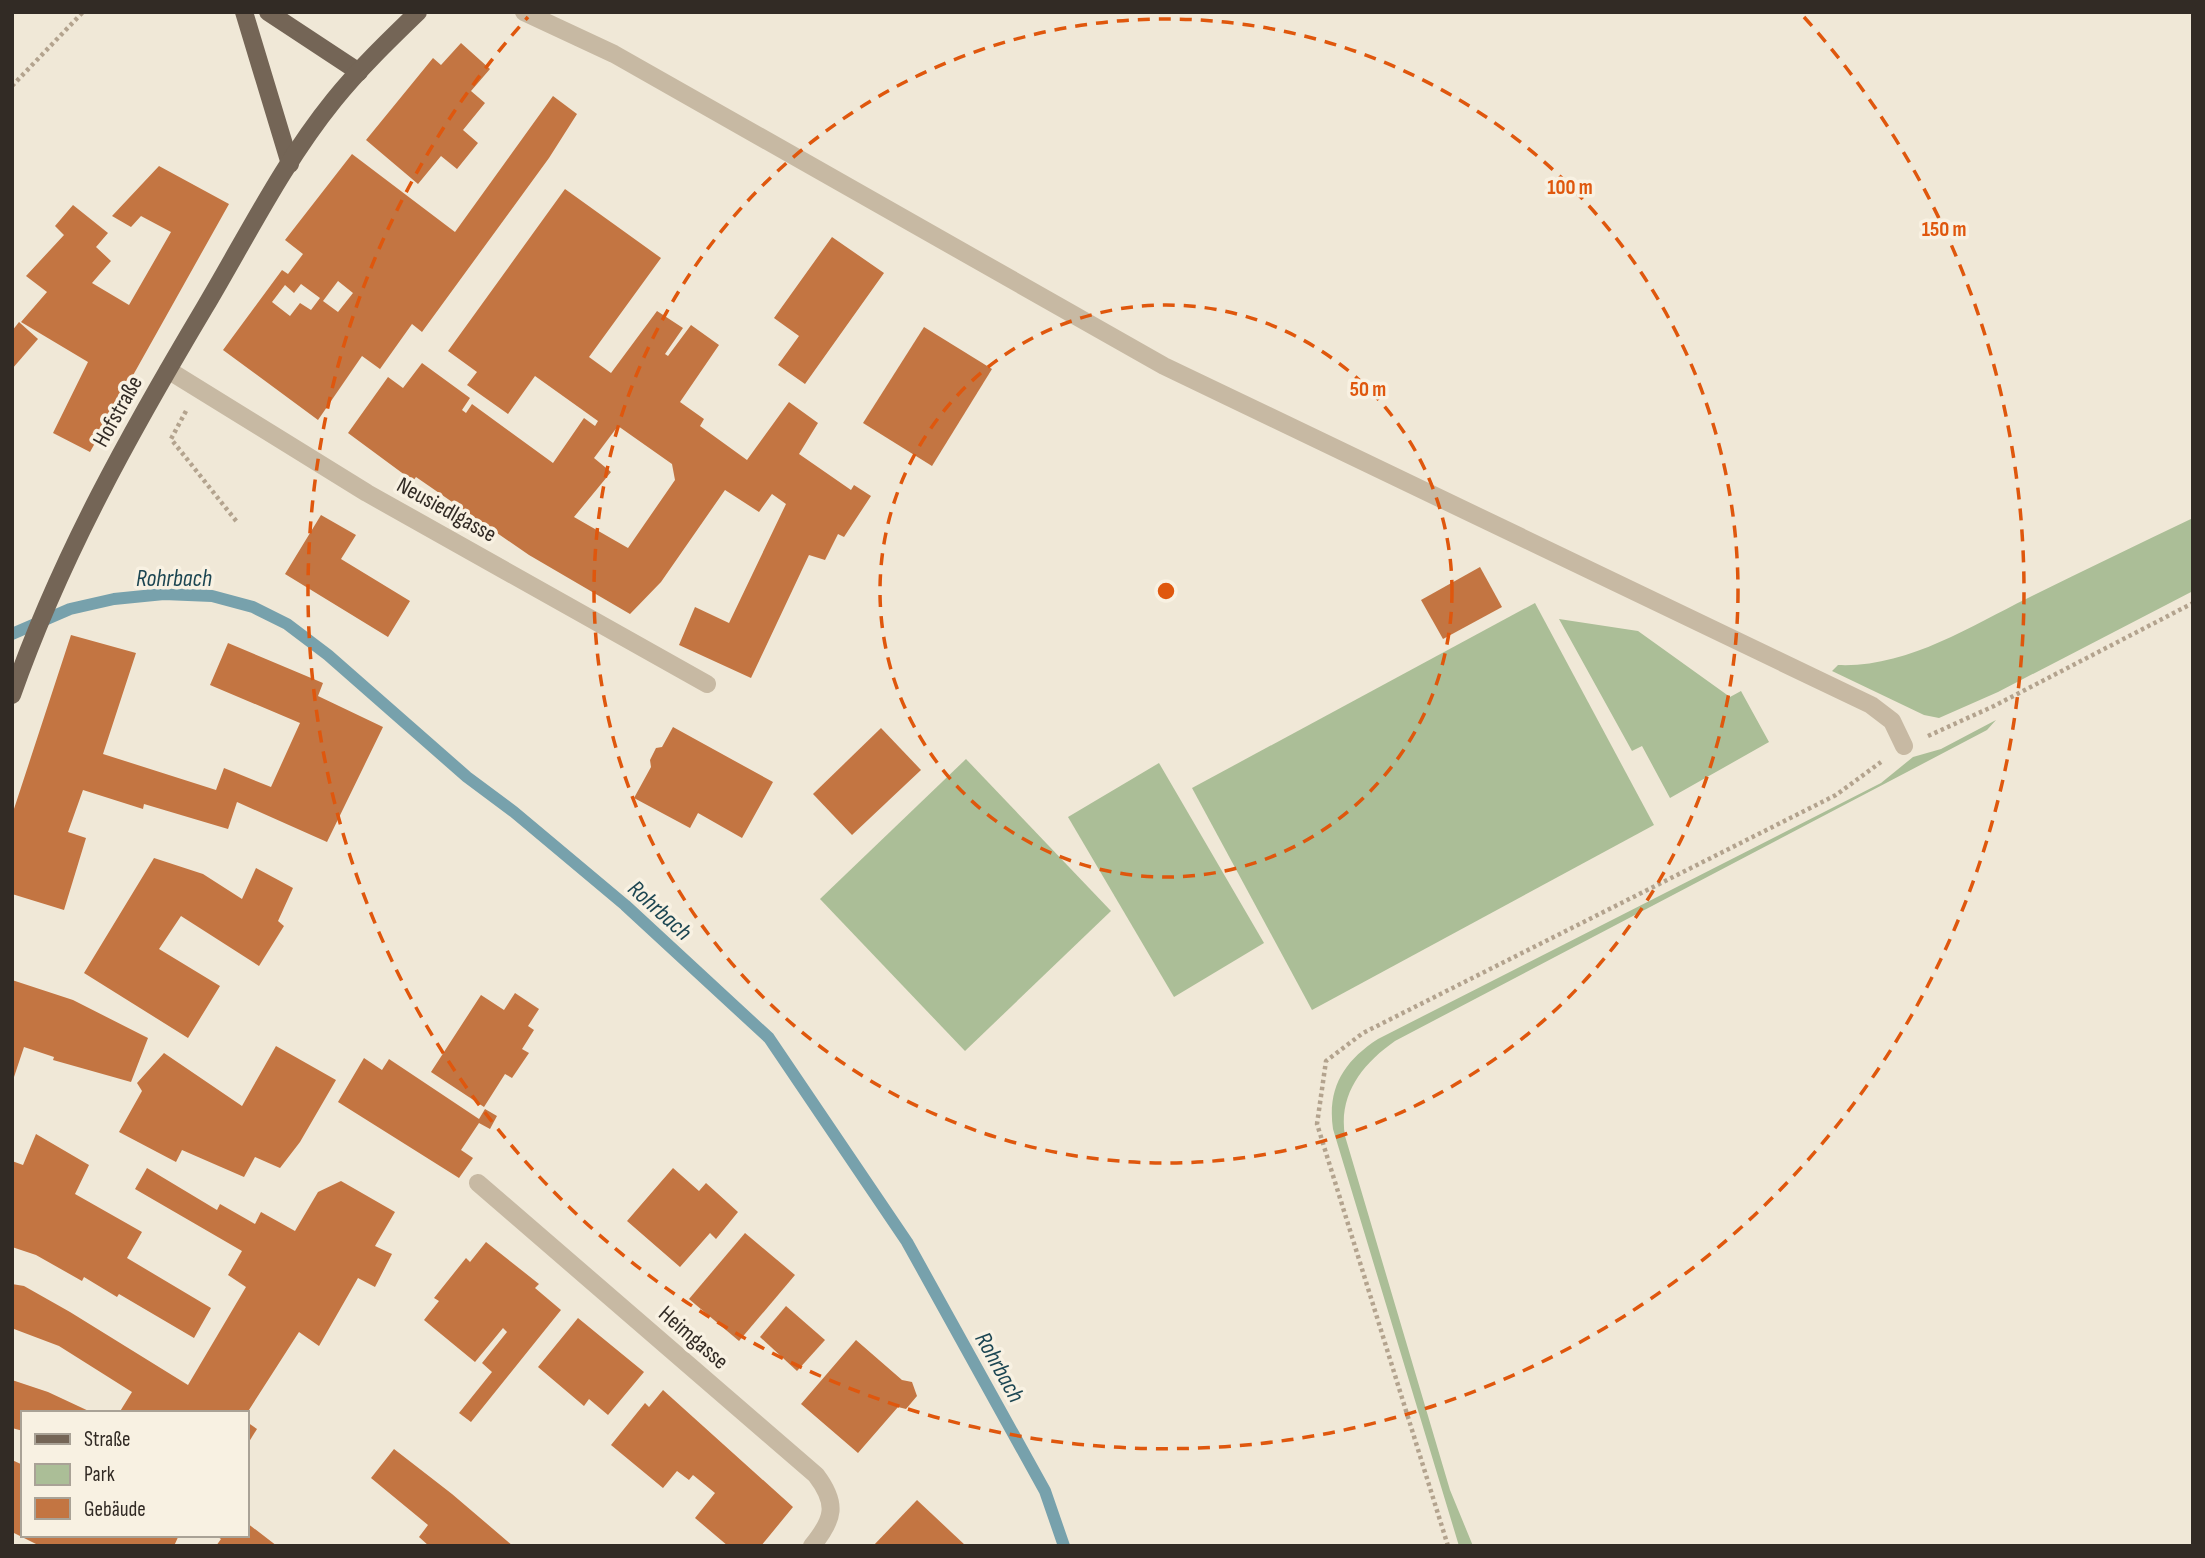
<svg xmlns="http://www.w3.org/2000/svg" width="2205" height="1558" font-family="'Sofia Sans Condensed',sans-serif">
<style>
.green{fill:#abbe97}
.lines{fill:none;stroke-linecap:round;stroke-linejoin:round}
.stream{stroke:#77a1ac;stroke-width:12}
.building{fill:#c37542;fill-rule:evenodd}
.path{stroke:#b3a38e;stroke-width:4.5;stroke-dasharray:3.5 3.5;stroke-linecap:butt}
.minor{stroke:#c7b9a3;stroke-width:18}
.major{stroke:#746556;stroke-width:18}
.ring{fill:none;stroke:#df570d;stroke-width:3.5;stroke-dasharray:12 9}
.labels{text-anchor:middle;stroke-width:7;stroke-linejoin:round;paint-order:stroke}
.street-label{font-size:23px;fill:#322b25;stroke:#f8f1e2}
.water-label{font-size:24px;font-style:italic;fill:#1c4652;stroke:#f8f1e2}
.centre{fill:#df570d;stroke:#f8f1e2;stroke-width:3.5}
.ring-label{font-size:21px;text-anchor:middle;font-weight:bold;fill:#df570d;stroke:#f8f1e2;stroke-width:7;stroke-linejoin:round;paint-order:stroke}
</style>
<rect width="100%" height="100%" fill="#f0e8d7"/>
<!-- green -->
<g class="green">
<path d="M2193 518V591L1998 692 1939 718 1924 715 1832 671 1838 665C1906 668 1969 627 2028 598 2083 571 2138 544 2193 518Z"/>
<path d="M1535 603 1654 825 1312 1010 1192 788Z"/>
<path d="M1559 619 1638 631 1730 697 1741 691 1769 742 1670 798 1642 746 1632 751Z"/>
<path d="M1996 720 1987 730 1395 1041C1362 1064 1338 1095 1345 1136L1450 1490 1473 1546H1459L1333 1129C1327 1088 1344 1061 1378 1039L1881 783 1913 757 1941 749Z"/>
<path d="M966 759 1111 911 965 1051 820 899Z"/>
<path d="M1159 763 1264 943 1174 997 1068 817Z"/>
</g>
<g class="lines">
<!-- stream -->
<path class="stream" d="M12 634 70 609 114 599 164 594 212 596 253 607 287 624 328 655 467 777 514 812 625 905 769 1038 907 1242 1045 1491 1064 1546"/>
</g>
<!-- building -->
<g class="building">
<path d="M461 43 490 69 471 91 485 103 463 130 478 143 457 169 441 156 418 184 366 140 433 58 441 65Z"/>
<path d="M553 96 577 114 549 158 422 332 412 324 380 369 362 356 318 420 223 350 282 270 288 274 303 254 285 240 352 154 455 232ZM338 281 353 293 338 312 323 301ZM301 284 320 298 311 310 300 303 290 316 272 302 285 285 294 293Z"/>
<path d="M159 166 229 204 90 452 53 433 88 362 21 322 47 292 26 276 64 235 55 226 73 205 108 233 96 247 111 261 92 283 129 305 171 232 141 216 131 227 112 216Z"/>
<path d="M565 189 661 258 589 357 611 373 657 311 683 328 665 354 668 356 691 325 719 345 680 402 704 419 700 426 747 460 789 402 818 423 799 454 851 490 854 485 871 496 844 537 838 534 825 560 809 555 751 678 679 645 695 607 729 623 786 504 772 494 759 512 725 490 661 582 630 614 529 555 416 477 413 481 348 433 388 377 403 388 422 363 470 398 462 410 466 413 472 404 553 463 584 418 595 426 598 421 535 376 508 414 467 385 477 372 448 351ZM618 426 672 464 675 480 628 548 574 517 611 472 594 458Z"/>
<path d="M832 237 884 273 805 384 778 365 799 336 774 318Z"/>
<path d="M19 322 38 339 12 369V331Z"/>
<path d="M924 327 992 369 932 466 863 423Z"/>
<path d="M321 515 356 535 341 559 410 601 388 637 285 574Z"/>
<path d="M1480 567 1502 607 1443 639 1421 600Z"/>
<path d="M71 635 136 653 103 754 216 790 224 768 271 787 300 723 210 685 228 643 323 683 318 696 383 727 327 842 237 802 228 829 144 804 143 809 83 790 68 832 86 838 64 910 12 894V815Z"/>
<path d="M673 727 773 782 742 838 698 813 690 828 634 798 651 767 650 760 656 748 662 747Z"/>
<path d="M881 728 921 770 852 835 813 794Z"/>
<path d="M154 858 203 874 242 899 256 868 293 888 278 921 284 926 259 966 181 916 159 949 220 986 188 1038 84 973Z"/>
<path d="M12 980 73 1000 148 1038 131 1082 53 1060 54 1057 24 1047 12 1083Z"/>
<path d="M515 993 539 1009 528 1026 534 1030 522 1049 529 1053 512 1078 505 1074 484 1107 431 1072 481 995 504 1010Z"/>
<path d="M276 1046 336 1080 300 1142 280 1168 255 1157 244 1177 182 1150 176 1162 119 1132 142 1091 137 1083 164 1053 242 1106Z"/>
<path d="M364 1058 382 1070 389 1059 479 1119 485 1109 497 1116 490 1129 479 1123 461 1150 473 1158 459 1178 338 1102Z"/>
<path d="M36 1134 89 1165 75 1194 142 1232 127 1258 211 1308 194 1338 119 1294 117 1297 84 1277 82 1281 36 1255 12 1247V1161L23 1165Z"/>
<path d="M147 1168 217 1210 220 1204 255 1224 261 1212 295 1231 318 1192 341 1181 395 1212 375 1246 392 1254 375 1287 358 1278 319 1346 299 1332 247 1413H119L132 1392 59 1346 14 1329 12 1333V1284L24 1286 70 1312 188 1385 246 1287 228 1275 242 1251 135 1189Z"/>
<path d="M673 1168 699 1191 706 1183 738 1212 716 1239 710 1233 680 1267 627 1221Z"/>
<path d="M745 1233 795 1275 739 1341 689 1299Z"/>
<path d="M486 1242 539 1284 535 1288 561 1310 471 1422 459 1413 492 1372 482 1363 507 1332 503 1328 475 1362 424 1320 439 1301 434 1298 466 1258 470 1262Z"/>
<path d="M786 1306 825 1340 797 1371 760 1337Z"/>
<path d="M578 1318 644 1372 608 1415 589 1399 584 1406 538 1367Z"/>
<path d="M856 1340 902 1380 912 1382 917 1396 906 1409 898 1407 858 1453 801 1404Z"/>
<path d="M12 1380 48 1392 93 1413H23V1431L12 1428Z"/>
<path d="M663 1390 793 1507 761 1546H728L695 1518 715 1493 693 1475 689 1480 677 1471 663 1488 611 1445 645 1403 649 1407Z"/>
<path d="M247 1422 257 1429 247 1445Z"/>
<path d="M394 1449 452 1494 513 1546H429L419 1537 428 1525 371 1478Z"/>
<path d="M12 1460 23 1465V1535H179L174 1546 36 1544 12 1532Z"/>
<path d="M917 1500 966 1546H873Z"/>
<path d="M247 1523 277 1546H216L221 1539 215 1535H247Z"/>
</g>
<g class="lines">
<!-- path -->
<g class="path">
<path d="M12 86 83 12"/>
<path d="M186 411 171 439 237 522"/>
<path d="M1928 736 1994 706 2193 603"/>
<path d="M1448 1546 1317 1124 1326 1061 1363 1033 1836 795 1881 762"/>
</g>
<!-- minor -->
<g class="minor">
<path d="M524 12 614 54 1164 366 1871 705 1892 721 1904 746"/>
<path d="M168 370 367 493 707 684"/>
<path d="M478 1183 816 1475C838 1504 834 1519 812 1546"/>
</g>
<!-- major -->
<g class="major">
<path d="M244 12 290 164"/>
<path d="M268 12 359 72"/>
<path d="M12 695C61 556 130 433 205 307 246 238 283 163 334 100 359 69 389 40 418 12"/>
</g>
</g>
<!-- distance rings -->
<g class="ring">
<circle cx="1166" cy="591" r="286"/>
<circle cx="1166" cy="591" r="572"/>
<path d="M1804 17A858 858 0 1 1 528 17"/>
</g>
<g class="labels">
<!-- street labels -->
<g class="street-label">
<text transform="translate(117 411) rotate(-61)" y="8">Hofstraße</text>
<text transform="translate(447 509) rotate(29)" y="8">Neusiedlgasse</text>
<text transform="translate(694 1337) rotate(41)" y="8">Heimgasse</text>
</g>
<!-- water labels -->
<g class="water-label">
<text x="174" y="586">Rohrbach</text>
<text transform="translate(660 910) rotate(42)" y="8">Rohrbach</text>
<text transform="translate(1000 1367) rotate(61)" y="8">Rohrbach</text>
</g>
</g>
<circle cx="1166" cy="591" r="10" class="centre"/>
<g class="ring-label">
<text x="1570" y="194">100 m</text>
<text x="1944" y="236">150 m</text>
<text x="1368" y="396">50 m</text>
</g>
<!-- border -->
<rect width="2205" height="1558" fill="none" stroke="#322b25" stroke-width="28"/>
<!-- legend -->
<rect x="21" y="1411" width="228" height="126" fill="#f8f1e2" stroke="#a9a296" stroke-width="2"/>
<rect x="35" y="1434" width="35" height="10" fill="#746556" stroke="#a9a296" stroke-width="2"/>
<text x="84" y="1446" font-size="21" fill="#322b25">Straße</text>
<rect x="35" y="1464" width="35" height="21" fill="#abbe97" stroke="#a9a296" stroke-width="2"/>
<text x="84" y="1481" font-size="21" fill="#322b25">Park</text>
<rect x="35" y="1498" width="35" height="21" fill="#c37542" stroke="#a9a296" stroke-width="2"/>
<text x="84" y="1516" font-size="21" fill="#322b25">Gebäude</text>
</svg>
